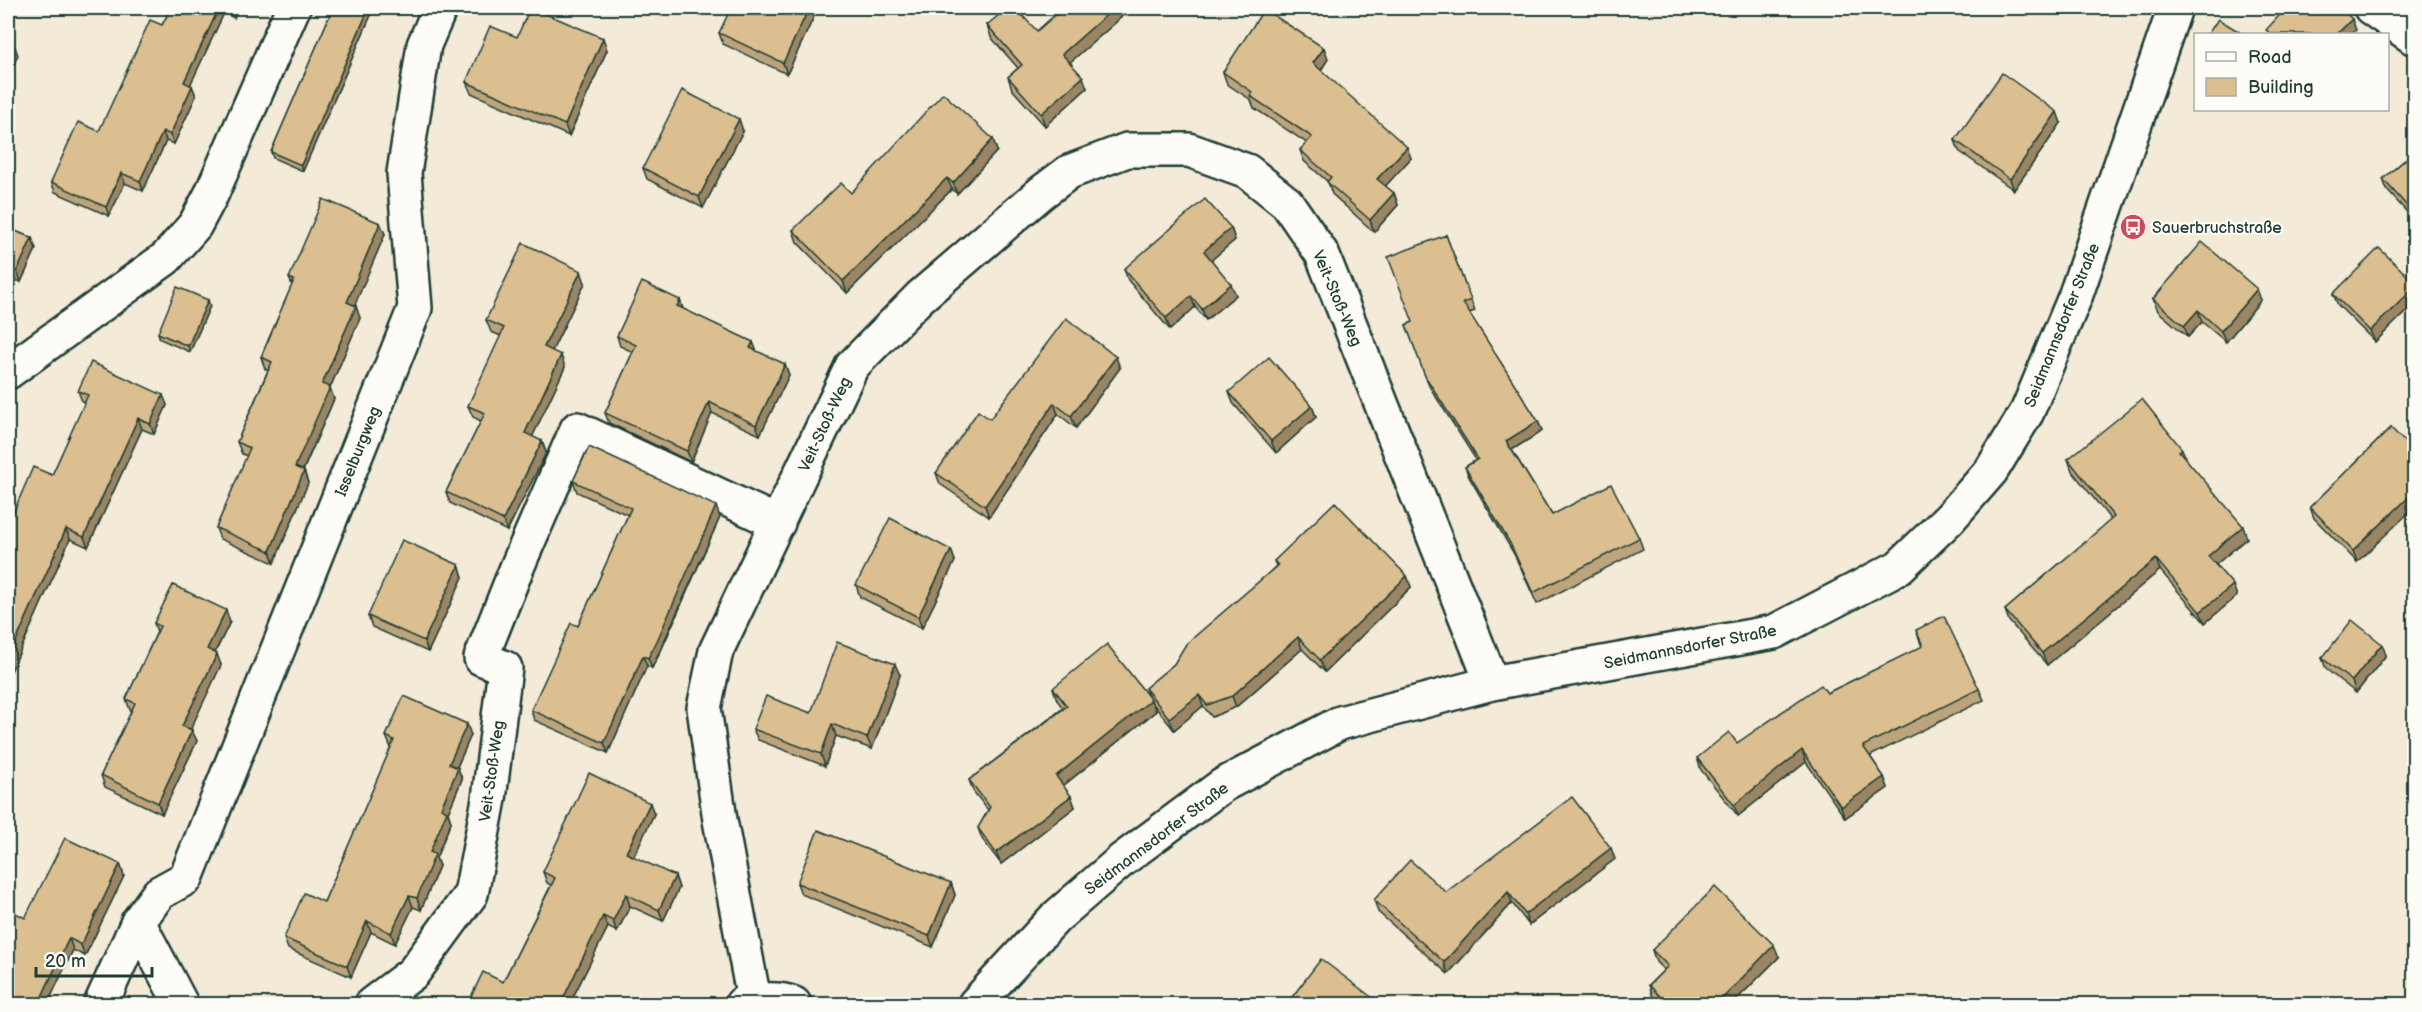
<svg xmlns="http://www.w3.org/2000/svg" width="2422" height="1012" font-family="'Balsamiq Sans',sans-serif">
<style>
.lines{fill:none;stroke-linecap:round;stroke-linejoin:round}
.minor-casing{stroke:#1f3d34;stroke-width:38}
.minor{stroke:#fdfcf7;stroke-width:33}
.wall{fill:#bda47c;stroke:#1f3d34;stroke-width:1.5}
.shaded-wall{fill:#9a8665;stroke:#1f3d34;stroke-width:1.5}
.building{fill:#dcbf90;stroke:#1f3d34;stroke-width:1.5}
.labels{text-anchor:middle;stroke-width:4.5;stroke-linejoin:round;paint-order:stroke}
.poi-label{font-size:16px;fill:#1f3d34;stroke:#fdfcf7;text-anchor:start}
.street-label{font-size:16px;fill:#1f3d34;stroke:#fdfcf7}
</style>
<rect width="100%" height="100%" fill="#f3ead8"/>
<filter id="ink" filterUnits="userSpaceOnUse"><feTurbulence type="fractalNoise" baseFrequency=".0167" numOctaves="2"/><feDisplacementMap in="SourceGraphic" scale="12" xChannelSelector="R" yChannelSelector="G"/><feConvolveMatrix kernelMatrix="1 2 1 2 8 2 1 2 1" color-interpolation-filters="sRGB"/></filter>
<g filter="url(#ink)">
<g class="lines">
<!-- minor casing -->
<g class="minor-casing">
<g id="minor">
<path d="M2371 8 2414 38"/>
<path d="M8 372 166 258 195 225 211 195 293 8"/>
<path d="M138 922 181 1004"/>
<path d="M754 1000 720 820 704 708 716 651 852 366 920 297 1041 193 1069 172 1127 150H1189L1247 171 1287 203 1322 254 1492 683"/>
<path d="M101 1004 138 922 159 893 186 878 415 308 404 173 424 45 440 8"/>
<path d="M372 1004 413 973 471 894 489 799 505 668 481 658 518 565 577 429 778 523"/>
<path d="M742 1004C757 999 779 998 794 1004"/>
<path d="M975 1004 1055 918 1122 860 1223 785 1340 723 1492 683 1774 632 1899 567 1950 518 1991 471 2027 412 2075 297 2175 8"/>
</g>
</g>
<!-- minor -->
<use href="#minor" class="minor"/>
</g>
<!-- wall -->
<g class="wall">
<path d="M171 8H239L234 18 224 13 190 85 192 86 196 96 174 144 166 141 143 191 125 183 109 216 55 192 51 182 99 131 162 25Z"/>
<path d="M333 8H374L303 171 273 158 271 152Z"/>
<path d="M818 8 787 74 723 44 719 33Z"/>
<path d="M1063 8H1130L1115 23 1070 62 1087 88 1045 126 1012 89 1008 77 1018 68 991 37 987 25 1037 31Z"/>
<path d="M517 37 607 50 569 136 471 93 466 82Z"/>
<path d="M1324 48 1328 59 1321 70 1411 158 1385 186 1394 193 1398 205 1374 232 1332 194 1328 182 1304 161 1300 150 1307 143 1254 108 1251 100 1227 84 1223 72Z"/>
<path d="M2061 123 2014 190 1959 151 1955 140Z"/>
<path d="M743 131 703 208 647 179 643 168Z"/>
<path d="M993 139 997 151 957 194 952 189 847 293 797 242 793 230 851 193Z"/>
<path d="M2415 151V221L2387 190 2383 179Z"/>
<path d="M380 223 385 234 354 305 360 318 330 388 334 399 303 471H304L308 483 274 563 220 539 216 528 247 456 242 454 237 442 268 370 265 369 261 357 292 285 289 278Z"/>
<path d="M8 228 32 238 36 249 21 282 8 277Z"/>
<path d="M1231 228 1235 240 1211 260 1236 295 1206 320 1195 307 1170 330 1128 280 1124 269Z"/>
<path d="M1446 235 1475 311 1469 313 1538 421 1542 431 1512 450 1552 515 1639 538 1643 549 1537 604 1514 554 1469 477 1465 467 1476 460 1429 386 1406 325 1413 322Z"/>
<path d="M585 283 552 351 565 367 532 437 542 441 546 453 507 531 450 503 446 492 481 421 473 417 468 406 501 336 491 332 486 320Z"/>
<path d="M2415 283V303L2375 342 2338 305 2333 294Z"/>
<path d="M2153 299 2261 300 2226 342 2202 322 2188 337 2158 311Z"/>
<path d="M680 300 683 309 753 342 756 351 785 364 789 375 760 435 712 413 691 462 609 423 605 413 633 352 620 346 617 336Z"/>
<path d="M210 306 190 352 160 339 158 333Z"/>
<path d="M1120 368 1076 428 1058 414 989 517 940 484 936 473 990 419Z"/>
<path d="M78 391 167 405 154 434 142 429 88 547 70 539 8 678V525L52 475 85 403 82 401Z"/>
<path d="M1229 392 1312 406 1316 417 1276 453 1233 403Z"/>
<path d="M2391 428 2357 562 2314 518 2310 507Z"/>
<path d="M2068 459H2186L2247 538 2216 564 2237 596 2205 623 2160 570 2047 665 2009 621 2005 610 2111 520 2072 471Z"/>
<path d="M573 481 720 517 661 651 652 668 647 666 608 753 534 720 531 710 578 626 628 515 577 492Z"/>
<path d="M951 550 955 561 922 628 860 597 856 585Z"/>
<path d="M1274 561 1407 576 1411 587 1325 672 1302 649 1236 707 1212 717 1203 706 1174 730 1153 704 1156 711 1063 786 1071 796 1075 807 1001 864 982 839 978 828 988 810 973 791 969 780 1063 708 1057 700 1053 688 1148 696 1145 688 1174 664 1276 566Z"/>
<path d="M459 565 463 577 428 652 372 627 368 616Z"/>
<path d="M230 622 215 653 221 665 190 729 197 741 162 814 105 787 101 775 132 711 130 710 126 699 157 632 154 623Z"/>
<path d="M1916 630 1979 689 1984 700 1870 756 1884 777 1888 788 1845 818 1806 762 1738 816 1701 770 1697 758 1737 743 1827 693 1922 647Z"/>
<path d="M2386 655 2356 693 2326 669 2322 658Z"/>
<path d="M900 675 872 749 836 736 825 766 758 740 753 729 811 713Z"/>
<path d="M471 735 457 767 462 779 448 813 451 822 436 858 439 866 421 910 413 907 395 944 371 932 351 977 288 949 284 938 324 902 391 748 386 736Z"/>
<path d="M654 814 633 857 675 876 679 888 663 921 630 906 617 932 608 927 569 1005H467L503 982 551 885 547 883 543 872Z"/>
<path d="M1615 859 1529 925 1512 903 1448 974 1378 912 1374 900 1446 892Z"/>
<path d="M120 864 124 876 85 956 73 950 47 1005H8V926L25 918Z"/>
<path d="M797 883H951L955 895 933 947 801 894Z"/>
<path d="M1652 950 1779 957 1731 1005H1661L1653 997 1649 985 1664 970 1656 962Z"/>
</g>
<!-- shaded-wall -->
<g class="shaded-wall">
<path d="M219 8H222L224 13 187 92 184 82Z"/>
<path d="M231 8H239L234 18 230 9Z"/>
<path d="M369 8H374L303 171 301 165Z"/>
<path d="M809 8H818L787 74 783 63Z"/>
<path d="M1114 8H1130L1115 23 1067 65 1062 54Z"/>
<path d="M2352 19 2356 30 2352 34H2337Z"/>
<path d="M603 38 607 50 569 136 565 125Z"/>
<path d="M14 44 18 55 8 78V57Z"/>
<path d="M1324 48 1328 59 1318 75 1313 63Z"/>
<path d="M1083 77 1087 88 1045 126 1041 114Z"/>
<path d="M192 86 196 96 174 144 170 135Z"/>
<path d="M2057 112 2061 123 2014 190 2010 179Z"/>
<path d="M739 119 743 131 703 208 699 197Z"/>
<path d="M163 131 166 141 143 191 140 181Z"/>
<path d="M993 139 997 151 957 194 953 183Z"/>
<path d="M1407 147 1411 158 1382 190 1377 179Z"/>
<path d="M121 173 125 183 109 216 106 207Z"/>
<path d="M947 178 952 189 847 293 843 281Z"/>
<path d="M1394 193 1398 205 1374 232 1370 220Z"/>
<path d="M380 223 385 234 351 314 347 302Z"/>
<path d="M1231 228 1235 240 1208 263 1204 251Z"/>
<path d="M32 238 36 249 21 282 17 271Z"/>
<path d="M581 271 585 283 548 359 544 347Z"/>
<path d="M1231 284 1236 295 1206 320 1202 309Z"/>
<path d="M2415 287V303L2375 342 2370 331Z"/>
<path d="M2257 289 2261 300 2226 342 2221 331Z"/>
<path d="M1191 296 1195 307 1170 330 1166 318Z"/>
<path d="M208 300 210 306 190 352 188 346Z"/>
<path d="M680 300 683 310 677 306Z"/>
<path d="M356 306 360 318 330 388 334 399 299 479 295 467 322 384Z"/>
<path d="M2198 310 2202 322 2188 337 2184 326Z"/>
<path d="M753 342 757 352 750 348Z"/>
<path d="M561 355 565 367 529 444 525 433Z"/>
<path d="M1116 357 1120 368 1076 428 1071 416Z"/>
<path d="M785 364 789 375 760 435 756 425Z"/>
<path d="M163 395 167 405 154 434 150 424Z"/>
<path d="M709 402 712 413 691 462 687 451Z"/>
<path d="M1054 403 1058 414 989 517 985 506Z"/>
<path d="M1312 406 1316 417 1276 453 1271 441Z"/>
<path d="M138 418 142 429 88 547 84 537Z"/>
<path d="M1538 421 1542 431 1510 451 1506 441Z"/>
<path d="M542 441 546 453 507 531 503 520Z"/>
<path d="M2182 449 2187 460 2179 451Z"/>
<path d="M304 471 308 483 274 563 270 551Z"/>
<path d="M2415 491V507L2357 562 2353 551Z"/>
<path d="M716 506 720 517 652 668 648 658Z"/>
<path d="M2243 526 2247 538 2213 567 2208 556Z"/>
<path d="M66 529 70 539 8 678V659Z"/>
<path d="M951 550 955 561 922 628 918 617Z"/>
<path d="M2156 559 2160 570 2047 665 2042 653Z"/>
<path d="M459 565 463 577 428 652 424 641Z"/>
<path d="M1407 576 1411 587 1325 672 1320 660Z"/>
<path d="M2233 585 2237 596 2205 623 2200 612Z"/>
<path d="M226 610 230 622 211 660 207 649Z"/>
<path d="M1298 637 1302 649 1236 707 1232 696Z"/>
<path d="M2382 644 2386 655 2356 693 2352 681Z"/>
<path d="M217 654 221 665 187 737 182 726Z"/>
<path d="M643 656 647 666 608 753 604 743Z"/>
<path d="M895 664 900 675 872 749 867 738Z"/>
<path d="M1199 695 1203 706 1174 730 1169 718Z"/>
<path d="M1151 700 1156 711 1060 788 1056 776Z"/>
<path d="M467 724 471 735 453 776 449 764Z"/>
<path d="M832 724 836 736 825 766 821 754Z"/>
<path d="M192 730 197 741 162 814 158 803Z"/>
<path d="M1802 750 1806 762 1738 816 1734 805Z"/>
<path d="M458 768 462 779 448 813 451 822 436 858 439 866 421 910 417 898 441 808Z"/>
<path d="M1884 777 1888 788 1845 818 1841 807Z"/>
<path d="M1071 796 1075 807 1001 864 996 853Z"/>
<path d="M650 803 654 814 630 864 626 853Z"/>
<path d="M1611 848 1615 859 1529 925 1525 914Z"/>
<path d="M120 864 124 876 85 956 81 945Z"/>
<path d="M675 876 679 888 663 921 659 910Z"/>
<path d="M951 883 955 895 933 947 929 936Z"/>
<path d="M1508 892 1512 903 1448 974 1444 962Z"/>
<path d="M626 894 630 906 617 932 613 921Z"/>
<path d="M409 896 413 907 395 944 391 933Z"/>
<path d="M603 916 608 927 569 1005H560Z"/>
<path d="M367 921 371 932 351 977 347 966Z"/>
<path d="M69 938 73 950 47 1005H38Z"/>
<path d="M1774 945 1779 957 1731 1005H1716Z"/>
</g>
<!-- building -->
<g class="building">
<path d="M171 8H219L184 82 192 86 170 135 163 131 140 181 121 173 106 207 51 182 78 122 99 131 150 20 162 25Z"/>
<path d="M333 8H369L301 165 271 152Z"/>
<path d="M530 8H532L603 38 565 125 466 82 490 26 517 37Z"/>
<path d="M731 8H809L783 63 719 33Z"/>
<path d="M1007 8H1015L1037 31 1063 8H1114L1062 54 1083 77 1041 114 1008 77 1022 65 987 25Z"/>
<path d="M2286 8H2340L2352 19 2337 34H2272L2266 30Z"/>
<path d="M1264 9 1324 48 1313 63 1407 147 1377 179 1394 193 1370 220 1327 182 1331 177 1300 150 1312 137 1250 96 1252 92 1223 72Z"/>
<path d="M2218 19 2243 34H2208Z"/>
<path d="M8 41 14 44 8 57Z"/>
<path d="M2002 73 2057 112 2010 179 1955 140Z"/>
<path d="M682 90 739 119 699 197 643 168Z"/>
<path d="M943 93 993 139 953 183 947 178 843 281 793 230 841 183 851 193Z"/>
<path d="M2415 151V215L2383 179Z"/>
<path d="M323 199 380 223 347 302 356 306 322 384 330 387 295 467 304 471 270 551 216 528 250 448 237 442 272 362 261 357 294 280 289 278Z"/>
<path d="M1205 199 1231 228 1204 251 1231 284 1202 309 1191 296 1166 318 1124 269Z"/>
<path d="M8 228 32 238 17 271 8 267Z"/>
<path d="M1446 235 1471 300 1463 303 1538 421 1506 441 1552 515 1611 484 1639 538 1533 593 1510 543 1465 467 1478 459 1425 376 1406 325 1413 322 1388 257Z"/>
<path d="M2202 242 2257 289 2221 331 2198 310 2184 326 2153 299Z"/>
<path d="M523 243 581 271 544 347 561 355 525 433 542 441 503 520 446 492 485 413 468 406 504 328 486 320Z"/>
<path d="M2379 248 2415 283V287L2370 331 2333 294Z"/>
<path d="M642 282 680 300 677 306 753 342 750 348 785 364 756 425 709 402 687 451 605 413 636 345 617 336Z"/>
<path d="M177 287 208 300 188 346 158 333Z"/>
<path d="M1066 318 1116 357 1071 416 1054 403 985 506 936 473 978 411 990 419Z"/>
<path d="M1269 357 1312 406 1271 441 1229 392Z"/>
<path d="M91 362 163 395 150 424 138 418 84 537 66 529 8 659V525L33 467 52 475 88 395 78 391Z"/>
<path d="M2142 399 2182 449 2179 451 2243 526 2208 556 2233 585 2200 612 2156 559 2042 653 2005 610 2114 517 2068 459Z"/>
<path d="M2391 428 2415 452V491L2353 551 2310 507Z"/>
<path d="M589 447 716 506 657 641 648 658 643 656 604 743 531 710 571 623 578 626 631 508 573 481Z"/>
<path d="M1335 502 1407 576 1320 660 1298 637 1232 696 1207 705 1199 695 1169 718 1145 688 1174 664 1186 644 1278 565 1274 561Z"/>
<path d="M890 518 951 550 918 617 856 585Z"/>
<path d="M402 540 459 565 424 641 368 616Z"/>
<path d="M173 585 226 610 207 649 217 654 182 726 192 730 158 803 101 775 135 703 126 699 160 626 154 623Z"/>
<path d="M1944 616 1979 689 1863 746 1884 777 1841 807 1802 750 1734 805 1697 758 1729 732 1737 743 1821 685 1827 693 1923 646 1916 630Z"/>
<path d="M2352 620 2382 644 2352 681 2322 658Z"/>
<path d="M837 642 895 664 867 738 832 724 821 754 753 729 766 696 811 713Z"/>
<path d="M1107 644 1151 700 1056 776 1071 796 996 853 978 828 990 807 969 780 1067 706 1053 688Z"/>
<path d="M404 696 467 724 449 764 458 768 441 808 447 811 430 852 435 854 417 898 409 896 391 933 367 921 347 966 284 938 304 893 324 902 394 740 386 736Z"/>
<path d="M589 773 650 803 626 853 675 876 659 910 626 894 613 921 603 916 560 1005H467L483 972 503 982 555 878 543 872Z"/>
<path d="M1572 797 1611 848 1525 914 1508 892 1444 962 1374 900 1410 860 1446 892Z"/>
<path d="M818 830 951 883 929 936 797 883Z"/>
<path d="M65 838 120 864 81 945 69 938 38 1005H15L8 1001V926L14 912 25 918Z"/>
<path d="M1715 887 1774 945 1716 1005H1669L1649 985 1668 966 1652 950Z"/>
<path d="M1321 959 1378 1002 1375 1005H1286Z"/>
</g>
</g>
<!-- icons -->
<defs>
<g id="bus-disc" transform="scale(1.35)"><circle r="9.5" fill="#d1495b" stroke="#fdfcf7"/><path d="M-5-6H5V4H4V6H2V4H-2V6H-4V4H-5ZM-3.5-4V0h7V-4ZM-3.5 1.2v1.5H-2V1.2ZM2 1.2v1.5H3.5V1.2Z" fill="#fff"/></g>
</defs>
<g fill-rule="evenodd">
<use href="#bus-disc" x="2133" y="227"/>
</g>
<g class="labels">
<!-- poi labels -->
<g class="poi-label">
<text x="2152" y="233">Sauerbruchstraße</text>
</g>
<!-- street labels -->
<g class="street-label">
<text transform="translate(1338 298) rotate(67)" y="6">Veit-Stoß-Weg</text>
<text transform="translate(2061 325) rotate(-68)" y="6">Seidmannsdorfer Straße</text>
<text transform="translate(824 424) rotate(-65)" y="6">Veit-Stoß-Weg</text>
<text transform="translate(357 451) rotate(-68)" y="6">Isselburgweg</text>
<text transform="translate(1690 646) rotate(-11)" y="6">Seidmannsdorfer Straße</text>
<text transform="translate(491 771) rotate(-82)" y="6">Veit-Stoß-Weg</text>
<text transform="translate(1156 838) rotate(-37)" y="6">Seidmannsdorfer Straße</text>
</g>
</g>
<!-- margin -->
<rect width="2422" height="1012" fill="none" stroke="#fdfcf7" stroke-width="30"/>
<rect x="15" y="15" width="2392" height="982" fill="none" stroke="#1f3d34" stroke-width="2" filter="url(#ink)"/>
<!-- legend -->
<rect x="2194" y="33" width="195" height="78" fill="#fdfcf7" stroke="#a4b0a9" stroke-width="1.5"/>
<rect x="2206" y="52" width="30" height="9" fill="#fdfcf7" stroke="#a4b0a9" stroke-width="1.5"/>
<text x="2248" y="63" font-size="18" fill="#1f3d34">Road</text>
<rect x="2206" y="78" width="30" height="18" fill="#dcbf90" stroke="#a4b0a9" stroke-width="1.5"/>
<text x="2248" y="93" font-size="18" fill="#1f3d34">Building</text>
<!-- scale -->
<path d="M36 967v9h116v-9" fill="none" stroke="#1f3d34" stroke-width="3"/>
<text x="45" y="967" font-size="18" fill="#1f3d34" stroke="#fdfcf7" stroke-width="4.5" paint-order="stroke">20 m</text>
</svg>
